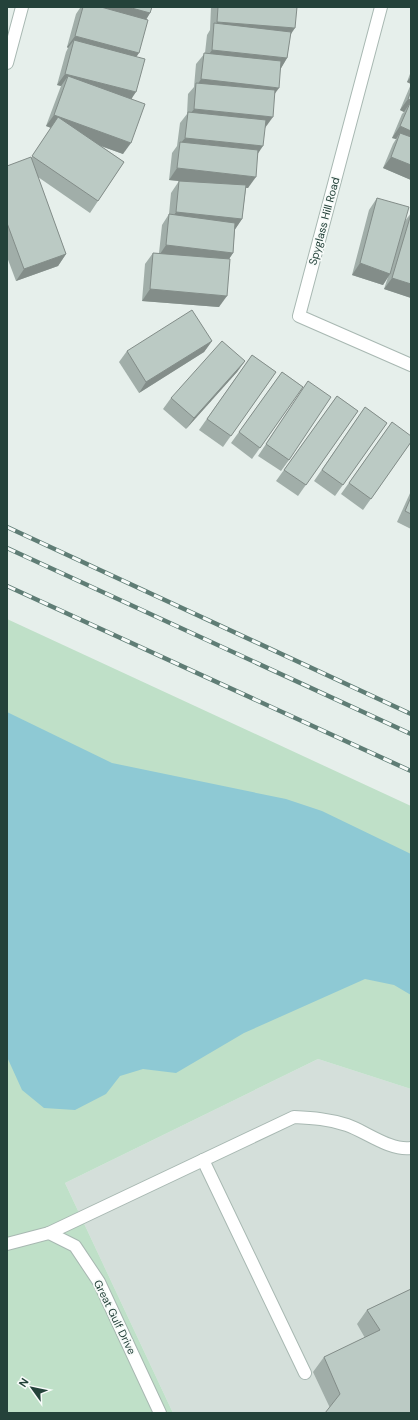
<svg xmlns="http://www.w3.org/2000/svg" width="418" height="1420" font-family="'DM Sans',sans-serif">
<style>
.built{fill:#d4dfda}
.green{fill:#bfe0c8}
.water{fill:#8ec9d4}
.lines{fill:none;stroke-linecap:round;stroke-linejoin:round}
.lane-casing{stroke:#a8b8b2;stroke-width:14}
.street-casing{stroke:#a8b8b2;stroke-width:14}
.lane{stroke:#fff;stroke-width:12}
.street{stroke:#fff;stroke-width:12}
.rail-casing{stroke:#5f7d75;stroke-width:4.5}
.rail{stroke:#f7fbf9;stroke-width:3;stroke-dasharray:9;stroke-linecap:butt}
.wall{fill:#a1aea9}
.shaded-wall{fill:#838d89}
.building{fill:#bbcac4;stroke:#838d89}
.labels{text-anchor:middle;stroke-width:3.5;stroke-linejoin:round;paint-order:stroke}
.street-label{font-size:11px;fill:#24423a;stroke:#f7fbf9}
</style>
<rect width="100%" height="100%" fill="#e6efeb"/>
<!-- built -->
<path class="built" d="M318 1059 411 1089V1413H173L65 1183Z"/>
<!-- green -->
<path class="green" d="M7 619 411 806V1089L318 1059 65 1183 173 1413H7Z"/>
<!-- water -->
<path class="water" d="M7 712 112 763 286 799 322 811 411 854V995L394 985 365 979 244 1033 176 1073 143 1069 120 1076 106 1094 75 1110 44 1108 22 1090 7 1057Z"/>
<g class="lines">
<!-- lane casing -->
<g class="lane-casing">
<g id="lane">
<path d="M203 1160 305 1373"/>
<path d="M49 1233 294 1117C313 1118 329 1119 347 1125 365 1131 390 1151 411 1148"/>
</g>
</g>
<!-- street casing -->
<g class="street-casing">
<g id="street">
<path d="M381 7 299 316 411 365"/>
<path d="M7 63 22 7"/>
<path d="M7 1244 49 1233 75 1246 99 1282 160 1413"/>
</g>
</g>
<!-- lane -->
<use href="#lane" class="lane"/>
<!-- street -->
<use href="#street" class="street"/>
<!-- rail casing -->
<g class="rail-casing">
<g id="rail">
<path d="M7 527 411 714"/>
<path d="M7 548 411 734"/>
<path d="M7 586 411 771"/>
</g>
</g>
<!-- rail -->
<use href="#rail" class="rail"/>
</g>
<!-- wall -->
<g class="wall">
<path d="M79 7H152L150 13 146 19 136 57 132 99 123 154 101 146 124 162 90 213 38 177 66 254 58 266 16 281 7 257V166L31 158 51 128 46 126 61 86 57 85 66 52 68 48 67 47 76 14 80 8Z"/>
<path d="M211 7H297L290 35 287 58 281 68 274 94 258 153 248 188H246L242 219 235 229 233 253 229 259 219 307 142 301 145 264 153 253H159L162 225 169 214 171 193 179 181 192 182 169 180 172 153 177 146 180 123 187 114 188 94 194 87 196 64 205 53 207 35 210 30Z"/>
<path d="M411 71V84L407 82Z"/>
<path d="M411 84V180L383 168 393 144 396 139 392 138 402 114 404 112 400 110Z"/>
<path d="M377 198 405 221 411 213V298L384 289 388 277 383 285 352 275 369 210Z"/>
<path d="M212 341 204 352 139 393 119 362 127 351Z"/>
<path d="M252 355 276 372 223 447 199 430Z"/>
<path d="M245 361 237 372 186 429 163 409 171 398Z"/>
<path d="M282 372 303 387 252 459 231 443Z"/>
<path d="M308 381 289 460 281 471 258 456Z"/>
<path d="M337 396 358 411 298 496 276 481Z"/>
<path d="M365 407 387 423 335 496 314 481Z"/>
<path d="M392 422 411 442 363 510 341 494Z"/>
<path d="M411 491V529L397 522Z"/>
<path d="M411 1289V1413L330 1408 313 1372 324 1357 365 1338 357 1324 367 1310Z"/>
</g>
<!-- shaded-wall -->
<g class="shaded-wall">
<path d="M83 7H128L150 13 143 25Z"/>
<path d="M217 22 295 28 287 40 214 27Z"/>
<path d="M75 36 139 53 131 65 74 40 68 48 67 47Z"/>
<path d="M212 50 287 58 280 70 204 61Z"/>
<path d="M65 74 136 92 128 104 68 76 61 86 57 85Z"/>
<path d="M411 76V84L407 82Z"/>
<path d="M201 79 279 88 271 99 196 87Z"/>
<path d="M408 99 411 100V115L410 103 404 112 400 110Z"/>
<path d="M194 109 273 117 265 128 187 118Z"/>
<path d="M54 115 131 143 123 154 46 126Z"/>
<path d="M400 126 411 131V145L400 133 396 139 392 138Z"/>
<path d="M185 138 263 146 255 158 180 144Z"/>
<path d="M391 157 411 165V180L383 168Z"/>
<path d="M177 168 256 177 248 188 169 180Z"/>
<path d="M176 212 242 219 234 231 168 224Z"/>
<path d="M166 245 233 253 225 265 158 257Z"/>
<path d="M66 254 58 266 16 281 24 269Z"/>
<path d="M360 263 390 274 383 285 352 275Z"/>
<path d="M392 278 411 284V298L384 289Z"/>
<path d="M150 289 227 296 219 307 142 301Z"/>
<path d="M212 341 204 352 139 393 146 382Z"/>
<path d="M245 361 237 372 186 429 194 418Z"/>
</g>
<!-- building -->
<g class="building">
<path d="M83 7H101L148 20 139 53 75 36Z"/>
<path d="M128 7H152L150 13Z"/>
<path d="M218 7H297L295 28 217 22Z"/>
<path d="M214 23 291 32 287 58 212 50Z"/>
<path d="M74 40 145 59 136 92 65 74Z"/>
<path d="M204 53 281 61 279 88 201 79Z"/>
<path d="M68 76 145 104 131 143 54 115Z"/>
<path d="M196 83 275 90 273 117 194 109Z"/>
<path d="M411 91V100L408 99Z"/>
<path d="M410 103H411V131L400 126Z"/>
<path d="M188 112 266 120 263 146 185 138Z"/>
<path d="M58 117 124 162 98 201 32 156Z"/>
<path d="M400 133 411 137V165L391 157Z"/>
<path d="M180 142 258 150 256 177 177 168Z"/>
<path d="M31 157 66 254 24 269 7 223V166Z"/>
<path d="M179 181 246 185 242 219 176 212Z"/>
<path d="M377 198 409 207 390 274 360 263Z"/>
<path d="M169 214 235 223 233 253 166 245Z"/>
<path d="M411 214V284L392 278Z"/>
<path d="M153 253 230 259 227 296 150 289Z"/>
<path d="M192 310 212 341 146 382 127 351Z"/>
<path d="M222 341 245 361 194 418 171 398Z"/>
<path d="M252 355 276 372 231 436 207 419Z"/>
<path d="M282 372 303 387 260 448 239 432Z"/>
<path d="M308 381 331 397 289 460 266 444Z"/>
<path d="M337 396 358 411 306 485 284 470Z"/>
<path d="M365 407 387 423 343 485 322 470Z"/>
<path d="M392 422 411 436V442L371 499 349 483Z"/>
<path d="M411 497V514L405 511Z"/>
<path d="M411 1289V1413H325L340 1394 324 1357 380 1330 367 1310Z"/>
</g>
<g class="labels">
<!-- street labels -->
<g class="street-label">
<text transform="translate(324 221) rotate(-75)" y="4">Spyglass Hill Road</text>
<text transform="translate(115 1317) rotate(64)" y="4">Great Gulf Drive</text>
</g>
</g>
<!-- border -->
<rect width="418" height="1420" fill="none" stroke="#24423a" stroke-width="16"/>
<!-- north arrow -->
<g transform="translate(32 1388) rotate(303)" stroke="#f7fbf9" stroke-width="3" paint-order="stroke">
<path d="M0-3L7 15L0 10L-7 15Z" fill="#24423a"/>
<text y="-6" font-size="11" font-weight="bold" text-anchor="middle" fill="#24423a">N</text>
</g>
</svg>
